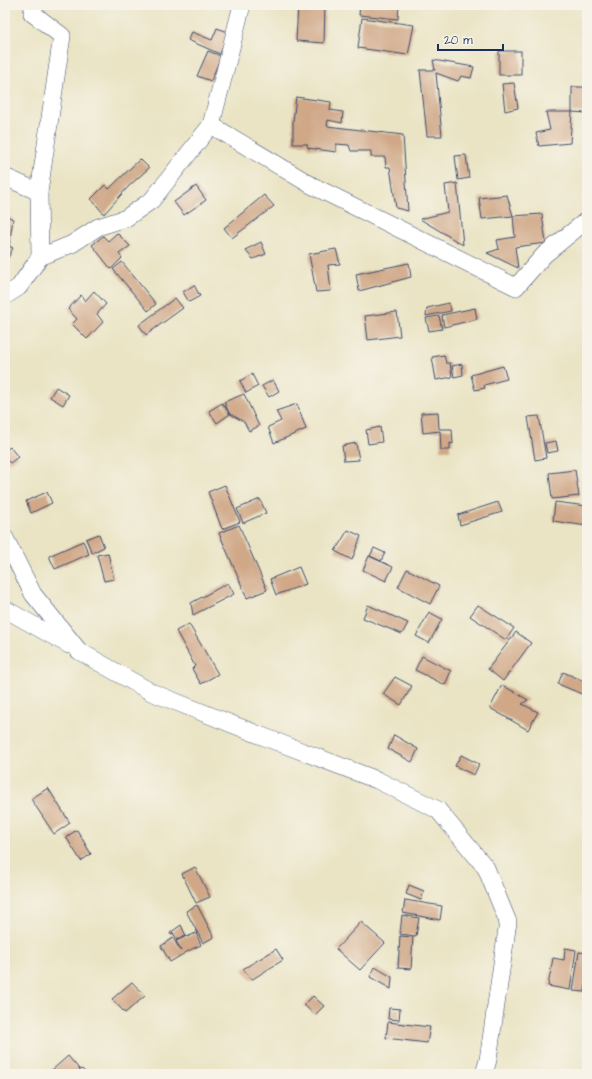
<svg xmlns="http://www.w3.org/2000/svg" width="592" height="1079" font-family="'Architects Daughter',sans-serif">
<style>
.building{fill:#d0a888}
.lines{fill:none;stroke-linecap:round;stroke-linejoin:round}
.minor-casing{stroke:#3a4a6d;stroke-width:18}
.minor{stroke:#fff;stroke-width:17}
</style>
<rect width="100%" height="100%" fill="#f7f3e8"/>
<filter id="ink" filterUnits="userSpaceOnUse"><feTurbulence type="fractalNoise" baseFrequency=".025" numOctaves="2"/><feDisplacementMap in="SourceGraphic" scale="8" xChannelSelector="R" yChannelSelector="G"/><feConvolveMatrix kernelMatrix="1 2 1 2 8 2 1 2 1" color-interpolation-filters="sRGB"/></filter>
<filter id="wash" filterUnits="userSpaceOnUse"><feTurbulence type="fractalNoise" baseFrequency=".012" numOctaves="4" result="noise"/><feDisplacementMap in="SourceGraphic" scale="16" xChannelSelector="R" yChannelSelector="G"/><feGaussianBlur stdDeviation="0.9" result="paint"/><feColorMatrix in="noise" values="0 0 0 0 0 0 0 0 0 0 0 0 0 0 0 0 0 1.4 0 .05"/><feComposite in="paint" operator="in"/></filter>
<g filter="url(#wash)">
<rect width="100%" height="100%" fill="#eae4c5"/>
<g id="blocks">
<!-- building -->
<g class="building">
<path d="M298 5H325L324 43 296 41Z"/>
<path d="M360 5H399L398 19 359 15Z"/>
<path d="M362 18 414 25 408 55 358 48Z"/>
<path d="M217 28 228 32 220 54 188 40 192 32 212 40Z"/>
<path d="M208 51 221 56 211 81 197 76Z"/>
<rect x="499" y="51" width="22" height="24"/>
<path d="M433 60 474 67 471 78 461 76 458 81 436 73 442 136H427L420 70H435Z"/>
<path d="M514 83 518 108 505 111 502 84Z"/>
<path d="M572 87H587V113L572 112Z"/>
<path d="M296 97 331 102 330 110 343 112 342 123 328 120 327 126 403 135 408 211 396 208 390 167H386L385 157H371V151H351L349 145 336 144V152L308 148 307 144H293V121Z"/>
<path d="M546 112H572L570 143 539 146 536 133 550 130Z"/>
<path d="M466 155 469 178 458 180 455 156Z"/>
<path d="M140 159 149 168 128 187 104 214 91 199 105 185 109 189Z"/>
<path d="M457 183 463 245 420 219 448 212 445 185Z"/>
<path d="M196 186 206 200 184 215 174 202Z"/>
<path d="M264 195 274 206 232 238 224 228Z"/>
<path d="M507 195 513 216 482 219 479 198Z"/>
<path d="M542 214 546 243 515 247 518 268 487 253 499 249 497 240 515 237 513 216Z"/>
<path d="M5 215 13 219 9 246 13 248 8 258 5 256Z"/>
<path d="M117 233 130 246 119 254 122 258 111 269 92 245 103 236 108 241Z"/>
<path d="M261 242 266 254 253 259 245 250Z"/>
<path d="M336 249 340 264 328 265 331 291 316 292 309 254Z"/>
<path d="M122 262 156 304 148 311 113 269Z"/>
<path d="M409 263 411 277 359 291 356 274Z"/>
<path d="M194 285 200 296 189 302 183 292Z"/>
<path d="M94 291 106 304 97 314 103 322 87 339 72 324 77 319 68 309 81 295 85 301Z"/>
<path d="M175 298 183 308 146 335 139 325Z"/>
<path d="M449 303 451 311 426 316 427 308Z"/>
<path d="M475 308 477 319 444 327 442 315Z"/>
<path d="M397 312 400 336 368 340 365 316Z"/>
<path d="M439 316 442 329 429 331 426 318Z"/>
<path d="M444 355 446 363H450L452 377 436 380 432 357Z"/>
<path d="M462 364 463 375 454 377 452 366Z"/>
<path d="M503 366 507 379 484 385 485 388 475 390 471 375Z"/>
<path d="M252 374 258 386 246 393 240 381Z"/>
<path d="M273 380 279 391 269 397 262 386Z"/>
<path d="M56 387 69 395 63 405 50 397Z"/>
<path d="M244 394 259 426 249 431 244 422 229 413 230 414 217 423 209 411 222 403 229 413 224 402Z"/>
<path d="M297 404 306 429 274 443 268 427 281 421 276 411Z"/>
<path d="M438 412 439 429H452L453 444 450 443V450H441L440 431 423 433 421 413Z"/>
<path d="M539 416 546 458 535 460 528 417Z"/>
<path d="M380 427 382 442 368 444 366 430Z"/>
<path d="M556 441 558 451 547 453 545 443Z"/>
<path d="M356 443 359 460 344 461 342 446Z"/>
<path d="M10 447 18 457 10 463 5 458V451Z"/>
<path d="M575 470 579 496 552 499 549 473Z"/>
<path d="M225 485 240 522 222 529 208 492Z"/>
<path d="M47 492 52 503 31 513 26 501Z"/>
<path d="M260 499 266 513 243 523 237 509Z"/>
<path d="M498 502 502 512 460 525 458 515Z"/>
<path d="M555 502 587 506V526L553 521Z"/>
<path d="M239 525 267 590 247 598 219 533Z"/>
<path d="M348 530 361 536 352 560 335 551Z"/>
<path d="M99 534 104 547 92 553 86 539Z"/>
<path d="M83 541 89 554 55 569 49 556Z"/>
<path d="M374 548 385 553 381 561 370 556Z"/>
<path d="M108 553 114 579 104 581 97 555Z"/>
<path d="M369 556 393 567 386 581 363 570Z"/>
<path d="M299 567 306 584 276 595 270 579Z"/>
<path d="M407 569 439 586 430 604 398 587Z"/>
<path d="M228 583 234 594 193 615 191 603Z"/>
<path d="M368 605 408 623 402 634 363 618Z"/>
<path d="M478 605 514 628 506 640 470 616Z"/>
<path d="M429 612 442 619 429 643 416 636Z"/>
<path d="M189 624 218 674 201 684 192 669 195 666 176 631Z"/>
<path d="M516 632 531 643 503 681 488 669Z"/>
<path d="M422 656 451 671 445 685 415 670Z"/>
<path d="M563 672 586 682 582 694 558 684Z"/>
<path d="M395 677 412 686 401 705 383 694Z"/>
<path d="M502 685 528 700 522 704 538 712 528 730 490 708Z"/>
<path d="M394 735 418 749 412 762 388 749Z"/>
<path d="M461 755 479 764 474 775 455 766Z"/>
<path d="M48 788 70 823 54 834 31 799Z"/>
<path d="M77 830 91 854 81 861 66 837Z"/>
<path d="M195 867 210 897 196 903 182 874Z"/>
<path d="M409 885 424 891 421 900 406 894Z"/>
<path d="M405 900 442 906 440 920 403 913Z"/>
<path d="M197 905 214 937 203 943 186 911Z"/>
<path d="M402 915 419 918 416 936 400 934Z"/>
<path d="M361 922 385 943 360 970 336 949Z"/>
<path d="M181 925 186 936 176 940V938L173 933 171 935 170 933Z"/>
<path d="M196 933 201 945 192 949 170 962 161 946 173 938 181 951 176 941 186 936 187 937Z"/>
<path d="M400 936 413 937 411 969 398 968Z"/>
<path d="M565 948 576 950 570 990 548 986 553 958 564 960Z"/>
<path d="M276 949 283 960 251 980 243 969Z"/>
<path d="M579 952 587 953V977L585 992 573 991Z"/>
<path d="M375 967 392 977 391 989 370 977Z"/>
<path d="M132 982 145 996 125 1013 112 999Z"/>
<path d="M313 996 324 1006 315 1015 304 1005Z"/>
<path d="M389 1008 400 1009 399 1020 388 1019Z"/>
<path d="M388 1022 430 1027 427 1043 386 1038Z"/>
<path d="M68 1056 80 1070 82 1069 87 1074H54L51 1071Z"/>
</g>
</g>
</g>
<g filter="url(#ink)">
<use href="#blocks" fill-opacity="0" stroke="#3a4a6d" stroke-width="1"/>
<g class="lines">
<!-- minor casing -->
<g class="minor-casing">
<g id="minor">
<path d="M211 125 311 185 516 287 544 255 587 220"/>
<path d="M5 177 39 192 62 36 32 13 34 5"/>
<path d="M39 192 40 257"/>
<path d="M5 296 19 287 40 257 72 244 98 227 126 218 152 200 211 125 242 5"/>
<path d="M5 538 33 594 79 651 151 692 267 738 377 780 438 810 486 868 508 922 488 1060 484 1074"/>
<path d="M5 609 69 645"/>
</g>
</g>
<!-- minor -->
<use href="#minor" class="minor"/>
</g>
</g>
<!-- margin -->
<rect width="592" height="1079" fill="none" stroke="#f7f3e8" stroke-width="20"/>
<!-- scale -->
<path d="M438 44v6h65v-6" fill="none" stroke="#1b2f5e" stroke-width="2"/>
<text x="444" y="44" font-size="12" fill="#1b2f5e" stroke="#f7f3e8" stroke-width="3" paint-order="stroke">20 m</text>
</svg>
